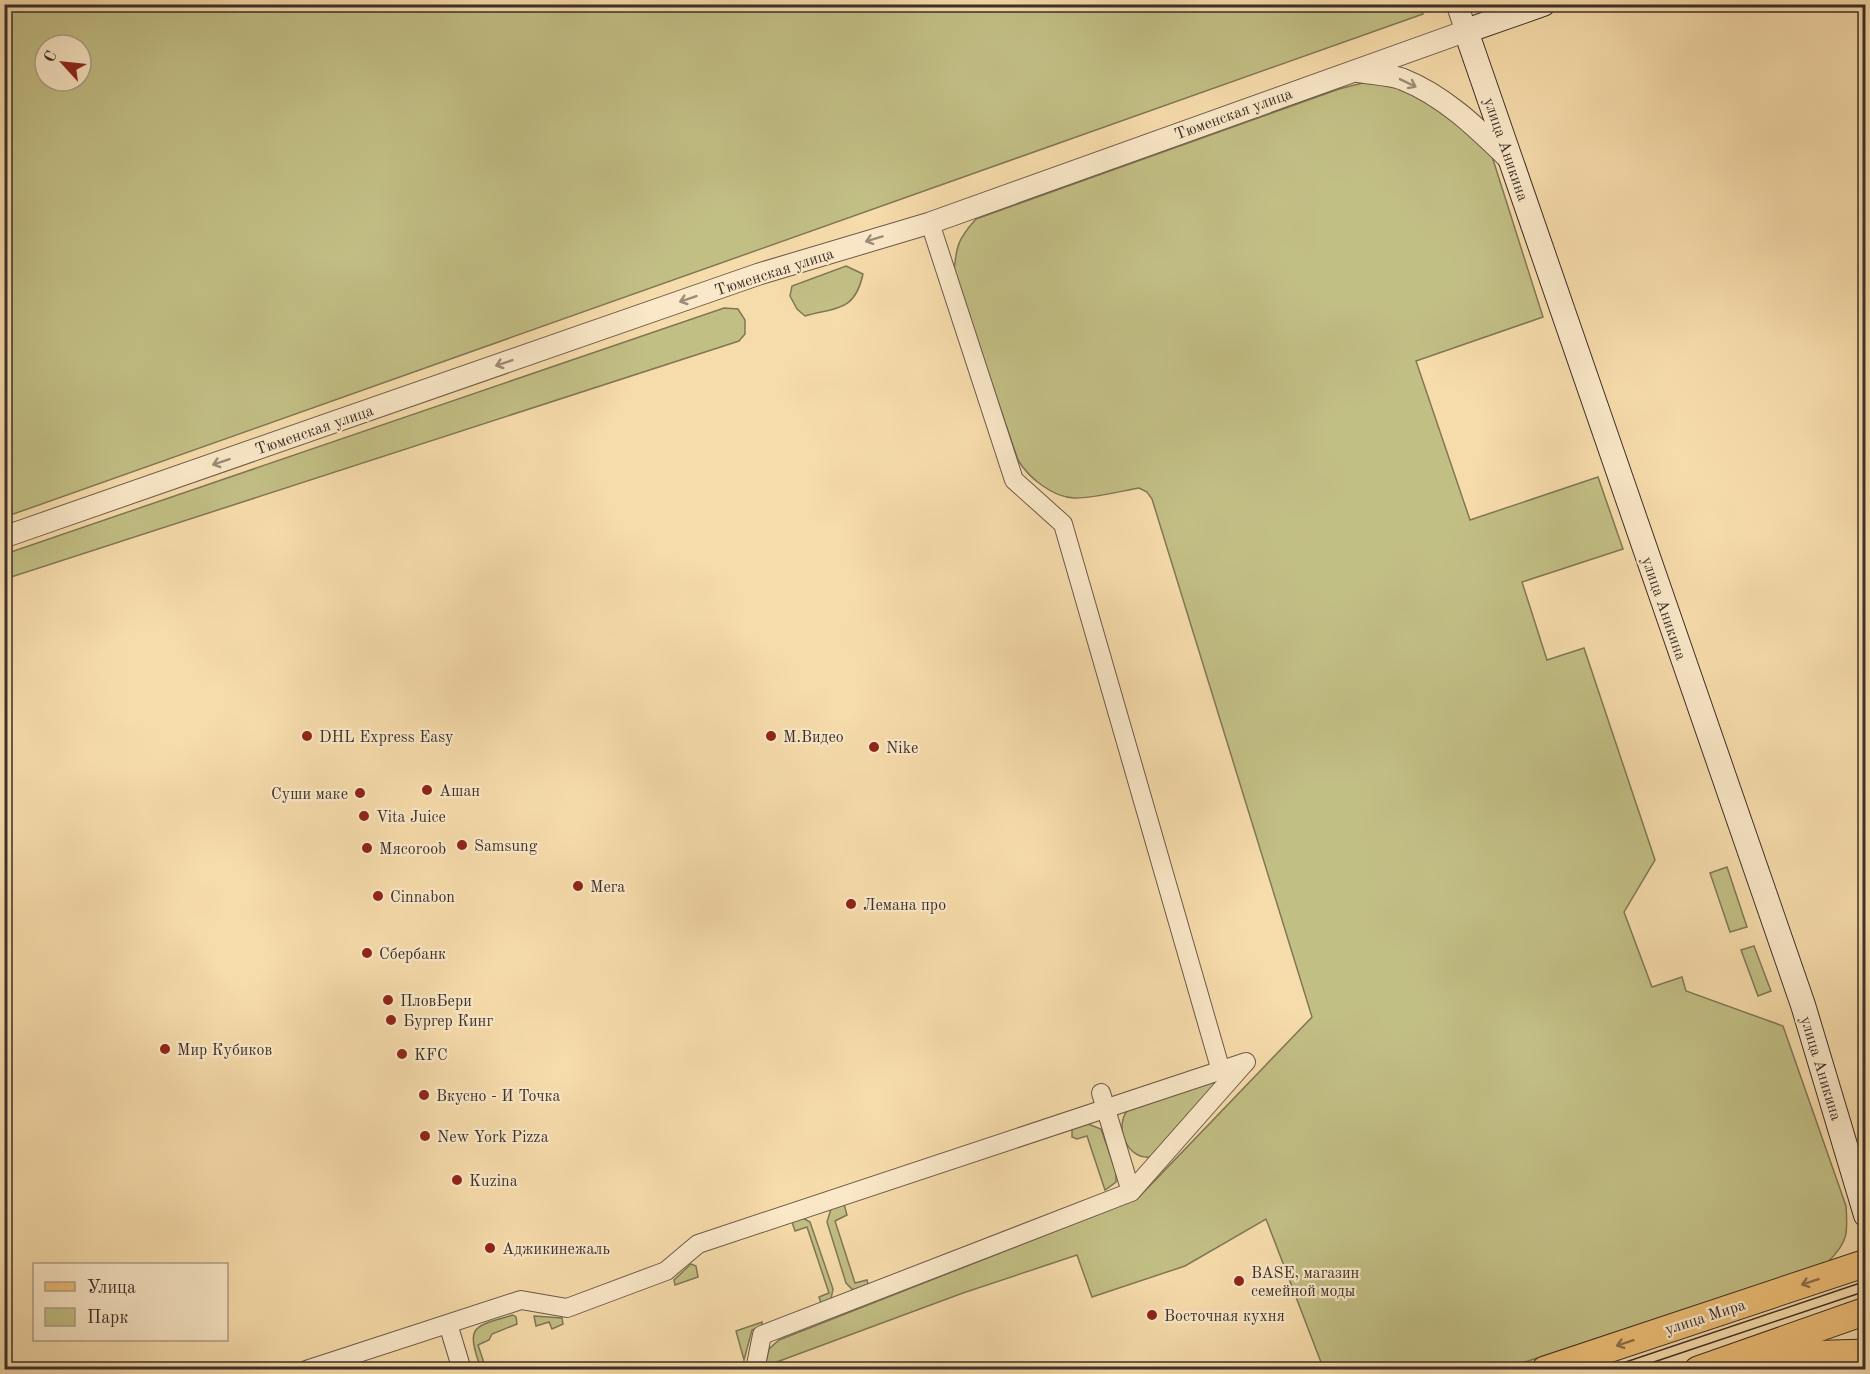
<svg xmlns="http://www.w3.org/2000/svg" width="1870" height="1374" font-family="'Old Standard TT',serif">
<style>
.green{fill:#c2bf85;stroke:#807757;stroke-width:1.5;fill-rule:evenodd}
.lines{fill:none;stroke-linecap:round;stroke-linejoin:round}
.minor-casing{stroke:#6c5a4a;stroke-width:20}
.tertiary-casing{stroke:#6c5a4a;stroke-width:23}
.secondary-casing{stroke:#3d2f29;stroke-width:26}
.primary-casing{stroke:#3d2f29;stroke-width:29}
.minor{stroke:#fae8c8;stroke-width:18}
.tertiary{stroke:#fae8c8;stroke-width:21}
.secondary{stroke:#fae8c8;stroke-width:24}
.primary{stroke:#ecbe76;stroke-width:27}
.tram{stroke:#3d2f29;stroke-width:1.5}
.oneway{stroke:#9c8c78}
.oneway2{stroke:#8c6f4c}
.poi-dot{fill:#8f2418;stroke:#fae8c8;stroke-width:2}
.labels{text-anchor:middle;stroke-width:4.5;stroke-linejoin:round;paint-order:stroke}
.street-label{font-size:16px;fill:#3d2f29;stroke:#fae8c8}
.poi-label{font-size:16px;fill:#3d2f29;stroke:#fae8c8;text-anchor:start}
</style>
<rect width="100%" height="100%" fill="#f7dcab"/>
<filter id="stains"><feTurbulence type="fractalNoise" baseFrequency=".00333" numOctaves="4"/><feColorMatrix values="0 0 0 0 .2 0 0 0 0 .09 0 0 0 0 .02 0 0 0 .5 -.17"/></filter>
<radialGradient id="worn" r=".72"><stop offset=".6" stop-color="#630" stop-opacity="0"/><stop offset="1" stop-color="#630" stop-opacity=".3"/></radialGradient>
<!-- green -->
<g class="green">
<path d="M1420 5 1423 14 5 517V5ZM45 45H81V81H45Z"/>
<path d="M1378 79 1425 94 1490 150 1543 317 1416 361 1470 520 1598 477 1623 549 1522 582 1547 660 1584 648 1655 860 1624 912 1652 987 1682 977 1686 991 1783 1026 1846 1206C1848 1233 1848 1242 1828 1262L1504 1369 1324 1370 1266 1219 1185 1266 1092 1297 1077 1255 963 1293 774 1363 775 1369 764 1370 769 1349 779 1340 1137 1199 1312 1017 1152 499 1147 492 1139 488C1122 491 1088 499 1074 498 1052 497 1028 477 1018 460L954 273C956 246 958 239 976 219L1339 89Z"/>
<path d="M846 266 863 274C855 311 838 307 805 316L797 309 790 296 792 286Z"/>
<path d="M724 308 738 309 745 320V334L739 341 5 579V554Z"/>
<path d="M1727 867 1747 927 1730 932 1710 873Z"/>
<path d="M1754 946 1771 991 1758 996 1741 950Z"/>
<path d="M1213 1082 1215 1085 1150 1157C1128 1160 1114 1128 1127 1111Z"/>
<path d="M1088 1124 1101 1129 1116 1172V1182L1105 1190 1087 1136 1077 1139 1072 1137V1129Z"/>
<path d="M844 1204 847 1215 835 1221 855 1283 867 1280 868 1284 853 1290 846 1283 827 1222 831 1209Z"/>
<path d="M803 1218 810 1222 833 1289 831 1299 821 1303 819 1297 829 1293 807 1227 795 1231 792 1222Z"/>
<path d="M691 1264 696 1266 698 1277 675 1285 674 1280Z"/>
<path d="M513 1315 516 1317 517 1324 492 1334 489 1340 478 1345 486 1369H481C466 1326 471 1327 513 1315Z"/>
<path d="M534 1316 562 1318 563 1324 552 1329 549 1322 536 1326Z"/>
<path d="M762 1322V1326L752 1330 744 1360 736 1331Z"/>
</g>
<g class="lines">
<!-- minor casing -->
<g class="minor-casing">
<g id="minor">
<path d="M930 223 1014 480 1063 524 1221 1071"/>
<path d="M1101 1093 1131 1192"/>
<path d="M448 1324 462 1370"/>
<path d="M306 1370 521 1300 567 1308 666 1271 698 1244 1246 1062"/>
<path d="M755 1370 762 1335 1131 1192 1244 1064"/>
</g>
</g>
<!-- tertiary casing -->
<g class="tertiary-casing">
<g id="tertiary">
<path d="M1355 71C1370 74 1388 74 1402 79 1445 96 1478 129 1510 160"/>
<path d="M4 537 759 274 930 223 1466 31 1457 4"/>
</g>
</g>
<!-- secondary casing -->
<g class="secondary-casing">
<path id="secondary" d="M1543 4 1466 31 1803 1005 1866 1215"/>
</g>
<!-- primary casing -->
<g class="primary-casing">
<g id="primary">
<path d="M1759 1361 1801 1355 1866 1353"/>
<path d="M1545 1370 1866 1263"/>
<path d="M1698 1370 1866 1311"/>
</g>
</g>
<!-- minor -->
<use href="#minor" class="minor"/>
<!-- tertiary -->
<use href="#tertiary" class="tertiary"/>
<!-- secondary -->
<use href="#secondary" class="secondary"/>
<!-- primary -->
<use href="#primary" class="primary"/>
<!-- tram -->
<g class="tram">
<path d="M1602 1370 1866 1281"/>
<path d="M1630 1370 1866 1291"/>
</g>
</g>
<!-- one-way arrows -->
<defs><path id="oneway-shaft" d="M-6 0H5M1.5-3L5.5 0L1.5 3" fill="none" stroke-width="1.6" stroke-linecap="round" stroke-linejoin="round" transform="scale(1.5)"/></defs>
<g class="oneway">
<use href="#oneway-shaft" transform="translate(1408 83) rotate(26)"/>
<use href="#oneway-shaft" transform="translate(874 239) rotate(163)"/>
<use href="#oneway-shaft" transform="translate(688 299) rotate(161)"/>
<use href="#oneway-shaft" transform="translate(504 363) rotate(161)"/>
<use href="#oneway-shaft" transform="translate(221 462) rotate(161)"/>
</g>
<g class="oneway2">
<use href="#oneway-shaft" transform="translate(1810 1282) rotate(162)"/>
<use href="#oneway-shaft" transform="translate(1625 1343) rotate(162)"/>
</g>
<!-- markers -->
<g class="poi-dot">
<circle cx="307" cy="736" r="6"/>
<circle cx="771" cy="736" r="6"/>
<circle cx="874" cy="747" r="6"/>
<circle cx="427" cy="790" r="6"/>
<circle cx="360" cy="793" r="6"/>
<circle cx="364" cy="816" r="6"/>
<circle cx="462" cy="845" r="6"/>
<circle cx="367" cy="848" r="6"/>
<circle cx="578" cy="886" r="6"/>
<circle cx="378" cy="896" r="6"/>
<circle cx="851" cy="904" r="6"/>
<circle cx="367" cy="953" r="6"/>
<circle cx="388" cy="1000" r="6"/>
<circle cx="391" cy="1020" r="6"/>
<circle cx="165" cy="1049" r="6"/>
<circle cx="402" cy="1054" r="6"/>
<circle cx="424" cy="1095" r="6"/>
<circle cx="425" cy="1136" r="6"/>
<circle cx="457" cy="1180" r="6"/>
<circle cx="490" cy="1248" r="6"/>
<circle cx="1239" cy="1281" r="6"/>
<circle cx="1152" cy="1315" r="6"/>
</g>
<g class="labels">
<!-- street labels -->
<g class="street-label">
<text transform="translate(1233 113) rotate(-20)" y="6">Тюменская улица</text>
<text transform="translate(1507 149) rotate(71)" y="6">улица Аникина</text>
<text transform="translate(774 271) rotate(-18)" y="6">Тюменская улица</text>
<text transform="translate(314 429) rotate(-19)" y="6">Тюменская улица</text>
<text transform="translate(1665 608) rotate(71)" y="6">улица Аникина</text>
<text transform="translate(1822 1068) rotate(73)" y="6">улица Аникина</text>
<text transform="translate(1705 1316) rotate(-18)" y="6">улица Мира</text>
</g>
<!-- poi labels -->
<g class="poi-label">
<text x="319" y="742">DHL Express Easy</text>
<text x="783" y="742">М.Видео</text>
<text x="886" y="753">Nike</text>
<text x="439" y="796">Ашан</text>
<text x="348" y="799" text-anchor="end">Суши маке</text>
<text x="376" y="822">Vita Juice</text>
<text x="474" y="851">Samsung</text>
<text x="379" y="854">Мясоroob</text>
<text x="590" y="892">Мега</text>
<text x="390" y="902">Cinnabon</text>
<text x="863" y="910">Лемана про</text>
<text x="379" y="959">Сбербанк</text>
<text x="400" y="1006">ПловБери</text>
<text x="403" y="1026">Бургер Кинг</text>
<text x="177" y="1055">Мир Кубиков</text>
<text x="414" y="1060">KFC</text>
<text x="436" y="1101">Вкусно - И Точка</text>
<text x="437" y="1142">New York Pizza</text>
<text x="469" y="1186">Kuzina</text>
<text x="502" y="1254">Аджикинежаль</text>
<text x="1251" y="1278">BASE, магазин<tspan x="1251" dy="18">семейной моды</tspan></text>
<text x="1164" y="1321">Восточная кухня</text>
</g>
</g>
<!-- margin -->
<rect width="1870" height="1374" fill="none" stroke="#f7dcab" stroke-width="24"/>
<rect x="6" y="6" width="1858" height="1362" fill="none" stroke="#3d2f29" stroke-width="3"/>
<rect x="12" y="12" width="1846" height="1350" fill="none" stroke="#3d2f29" stroke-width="1.5"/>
<!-- legend -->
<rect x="33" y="1263" width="195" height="78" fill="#fae8c8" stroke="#ae9e88" stroke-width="1.5"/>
<rect x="45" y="1282" width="30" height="9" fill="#ecbe76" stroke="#ae9e88" stroke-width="1.5"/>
<text x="87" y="1293" font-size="18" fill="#3d2f29">Улица</text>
<rect x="45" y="1308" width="30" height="18" fill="#c2bf85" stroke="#ae9e88" stroke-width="1.5"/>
<text x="87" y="1323" font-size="18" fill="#3d2f29">Парк</text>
<!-- north arrow -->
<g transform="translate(63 63) rotate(297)"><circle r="28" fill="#fae8c8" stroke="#ae9e88" stroke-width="1.5"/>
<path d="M0-4.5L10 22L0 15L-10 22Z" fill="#8f2418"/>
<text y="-9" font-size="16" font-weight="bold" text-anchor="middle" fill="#3d2f29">С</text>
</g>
<rect width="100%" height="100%" filter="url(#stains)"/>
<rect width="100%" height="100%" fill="url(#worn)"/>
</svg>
